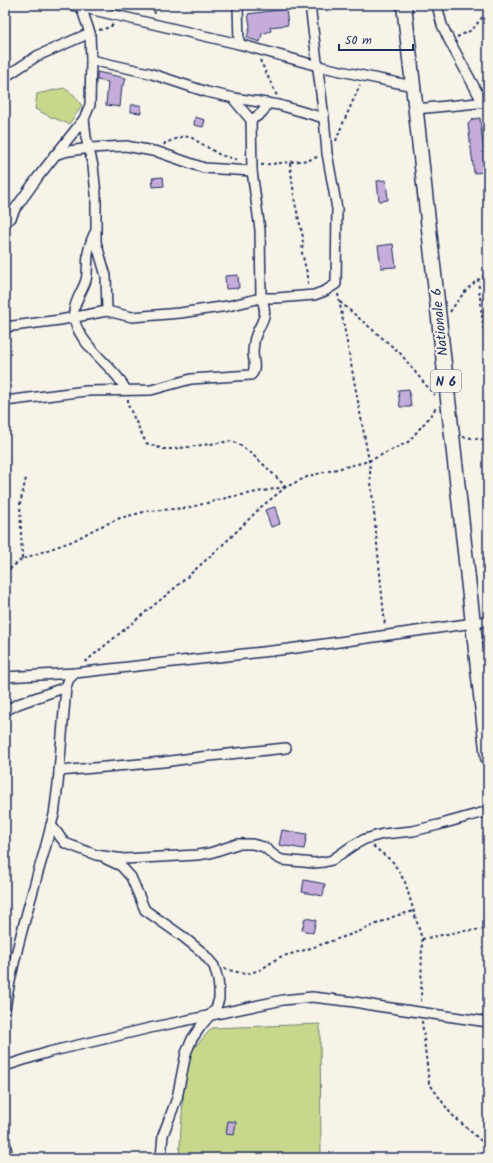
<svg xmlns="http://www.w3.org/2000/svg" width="493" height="1163" font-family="Kalam,sans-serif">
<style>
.green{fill:#c7d88d;stroke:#718476}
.building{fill:#c5acda;stroke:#1b2f5e}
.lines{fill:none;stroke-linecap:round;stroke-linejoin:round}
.minor-casing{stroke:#1b2f5e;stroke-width:12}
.primary-casing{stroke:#1b2f5e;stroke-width:17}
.path{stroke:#1b2f5e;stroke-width:2;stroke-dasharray:3 3;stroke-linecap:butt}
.minor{stroke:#f7f3e8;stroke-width:9}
.primary{stroke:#f7f3e8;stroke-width:14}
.labels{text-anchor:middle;stroke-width:4;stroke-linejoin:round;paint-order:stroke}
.shield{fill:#f7f3e8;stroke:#5d6a87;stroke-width:1}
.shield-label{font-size:13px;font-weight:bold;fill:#1b2f5e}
.street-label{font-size:14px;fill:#1b2f5e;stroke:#f7f3e8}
</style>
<rect width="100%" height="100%" fill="#f7f3e8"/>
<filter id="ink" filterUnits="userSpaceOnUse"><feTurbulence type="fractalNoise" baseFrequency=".025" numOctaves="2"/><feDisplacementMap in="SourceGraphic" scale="8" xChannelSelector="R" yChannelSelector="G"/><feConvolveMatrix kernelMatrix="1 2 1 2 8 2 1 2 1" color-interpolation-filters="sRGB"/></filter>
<g filter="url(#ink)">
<!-- green -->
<g class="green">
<path d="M64 88 74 95 82 106 69 124 51 117 35 109 37 94Z"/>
<path d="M320 1024 321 1158H179L186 1057 212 1028Z"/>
</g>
<!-- building -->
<g class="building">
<path d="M286 9 288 25 270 27 271 31 262 34 260 42 247 38 250 26 248 14Z"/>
<path d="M97 72 126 78 124 85H122L120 107 106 105 108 82 97 80Z"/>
<path d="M131 105H141V113L131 112Z"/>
<path d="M195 117 205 120 203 127 194 125Z"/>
<path d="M480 118 486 172 474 173 468 124 473 119Z"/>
<path d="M163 177 164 186 153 187 152 178Z"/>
<path d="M386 180 388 200 379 201 377 181Z"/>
<path d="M393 244 396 267 381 268 378 246Z"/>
<path d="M238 275 239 288 226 289 225 276Z"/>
<path d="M409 389 411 407H400L398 390Z"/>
<path d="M275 507 280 524 271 527 265 510Z"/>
<path d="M282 830 307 834 304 849 279 845Z"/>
<path d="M304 880 325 884 323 896 302 892Z"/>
<path d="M305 918 316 920 313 933 302 930Z"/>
<path d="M228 1121 236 1122 234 1135 226 1134Z"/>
</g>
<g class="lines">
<!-- minor casing -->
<g class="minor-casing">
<g id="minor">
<path d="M72 5 239 44 318 66 364 76 413 86"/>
<path d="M238 5 239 44"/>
<path d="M437 5 442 25 449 40 483 103 488 104"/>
<path d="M81 7 90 33 91 60 90 105 84 119 86 137 93 166 96 194V242L106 276 107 311"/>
<path d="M91 60 149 73 207 92 234 98 279 105 324 118"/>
<path d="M5 77 37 56 90 33"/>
<path d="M416 109 488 102"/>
<path d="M251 120C259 115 265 112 267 103"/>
<path d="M54 155 69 151 90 148 126 146 158 152 204 168 252 171"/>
<path d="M5 222 11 218 15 209 38 177 84 119"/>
<path d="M94 234C91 241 88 248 88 255 87 263 88 271 86 280 83 290 75 300 74 311 71 334 102 359 115 374 120 379 123 385 126 390"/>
<path d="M5 327 60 320 107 311 132 317 180 313 228 306 261 298H277L314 295 325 291 336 284 337 209 327 153 324 118 310 5"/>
<path d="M5 401 86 391 151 390 191 379 251 375C257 370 253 359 253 352 253 349 254 345 254 342 257 324 271 319 261 298L260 230 252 171 251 120 235 101 234 98"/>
<path d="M75 673 69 679 66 687 58 784 54 815 51 825 65 843 96 855 124 859 197 855 210 853 237 844H252L264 847 276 857 282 860 314 863 324 862 332 860 352 846 365 839 383 834 413 831 438 825 488 811"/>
<path d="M5 677 75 673 289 649 488 621"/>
<path d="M5 711 18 704 66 687"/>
<path d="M59 771 163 762 200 757 286 748"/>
<path d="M106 859 121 866 131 877 145 910 182 936 202 952 214 966 218 980 219 990V999L216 1008 201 1026 192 1039 186 1053 177 1098 163 1135 161 1158"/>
<path d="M5 1009C12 964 25 920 37 876 42 859 47 843 51 825"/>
<path d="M5 1066 49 1052 150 1028 283 1000 312 997 355 1002 377 1006 488 1022"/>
<path d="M5 1142 8 1158"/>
</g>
</g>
<!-- primary casing -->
<g class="primary-casing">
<path id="primary" d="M404 5 488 758"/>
</g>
<!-- path -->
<g class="path">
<path d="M154 5 155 16"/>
<path d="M99 30 107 28 113 25"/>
<path d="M457 37 472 30 488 10"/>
<path d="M260 60 277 96"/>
<path d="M336 141 340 130 360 85"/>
<path d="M164 145 165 143 184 136 192 138 220 155 239 160"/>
<path d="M290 163 295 203 303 237 302 253 308 277V286"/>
<path d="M261 165 309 160 320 156"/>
<path d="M478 279 488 369"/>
<path d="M338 294 369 461 385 626"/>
<path d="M340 302 400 353 424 383 435 395"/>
<path d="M450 312C462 294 469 285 488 273"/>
<path d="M128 399V405L146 443 163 449H173L232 441C250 449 272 473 286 487"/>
<path d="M463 437 488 440"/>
<path d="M22 559 20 504 26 478"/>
<path d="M5 573 22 559 73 541 95 529 120 518 148 511 187 508 230 497 285 487"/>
<path d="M85 662 176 587 229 539 261 507 286 487 309 476 369 461 408 442 428 419 437 406"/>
<path d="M373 846 393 862 405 882 422 939 421 1004"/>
<path d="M422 939 462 931 488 929"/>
<path d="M224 969 246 974 260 970 280 957 305 950 358 932 395 916 414 911"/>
<path d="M422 1021 429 1083 451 1114 488 1147"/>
</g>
<!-- minor -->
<use href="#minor" class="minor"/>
<!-- primary -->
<use href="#primary" class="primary"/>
</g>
</g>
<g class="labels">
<!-- shield labels -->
<rect class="shield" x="431" y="370" width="30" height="22" rx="3"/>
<g class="shield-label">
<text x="446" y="386">N 6</text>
</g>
<!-- street labels -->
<g class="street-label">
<text transform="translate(439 322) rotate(-96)" y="5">Nationale 6</text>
</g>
</g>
<!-- margin -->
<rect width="493" height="1163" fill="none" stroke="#f7f3e8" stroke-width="20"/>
<rect x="10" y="10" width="473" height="1143" fill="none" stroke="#1b2f5e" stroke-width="1.5" filter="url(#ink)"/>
<!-- scale -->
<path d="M339 44v6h74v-6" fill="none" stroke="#1b2f5e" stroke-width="2"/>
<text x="345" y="44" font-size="12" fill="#1b2f5e" stroke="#f7f3e8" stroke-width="3" paint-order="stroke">50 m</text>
</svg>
